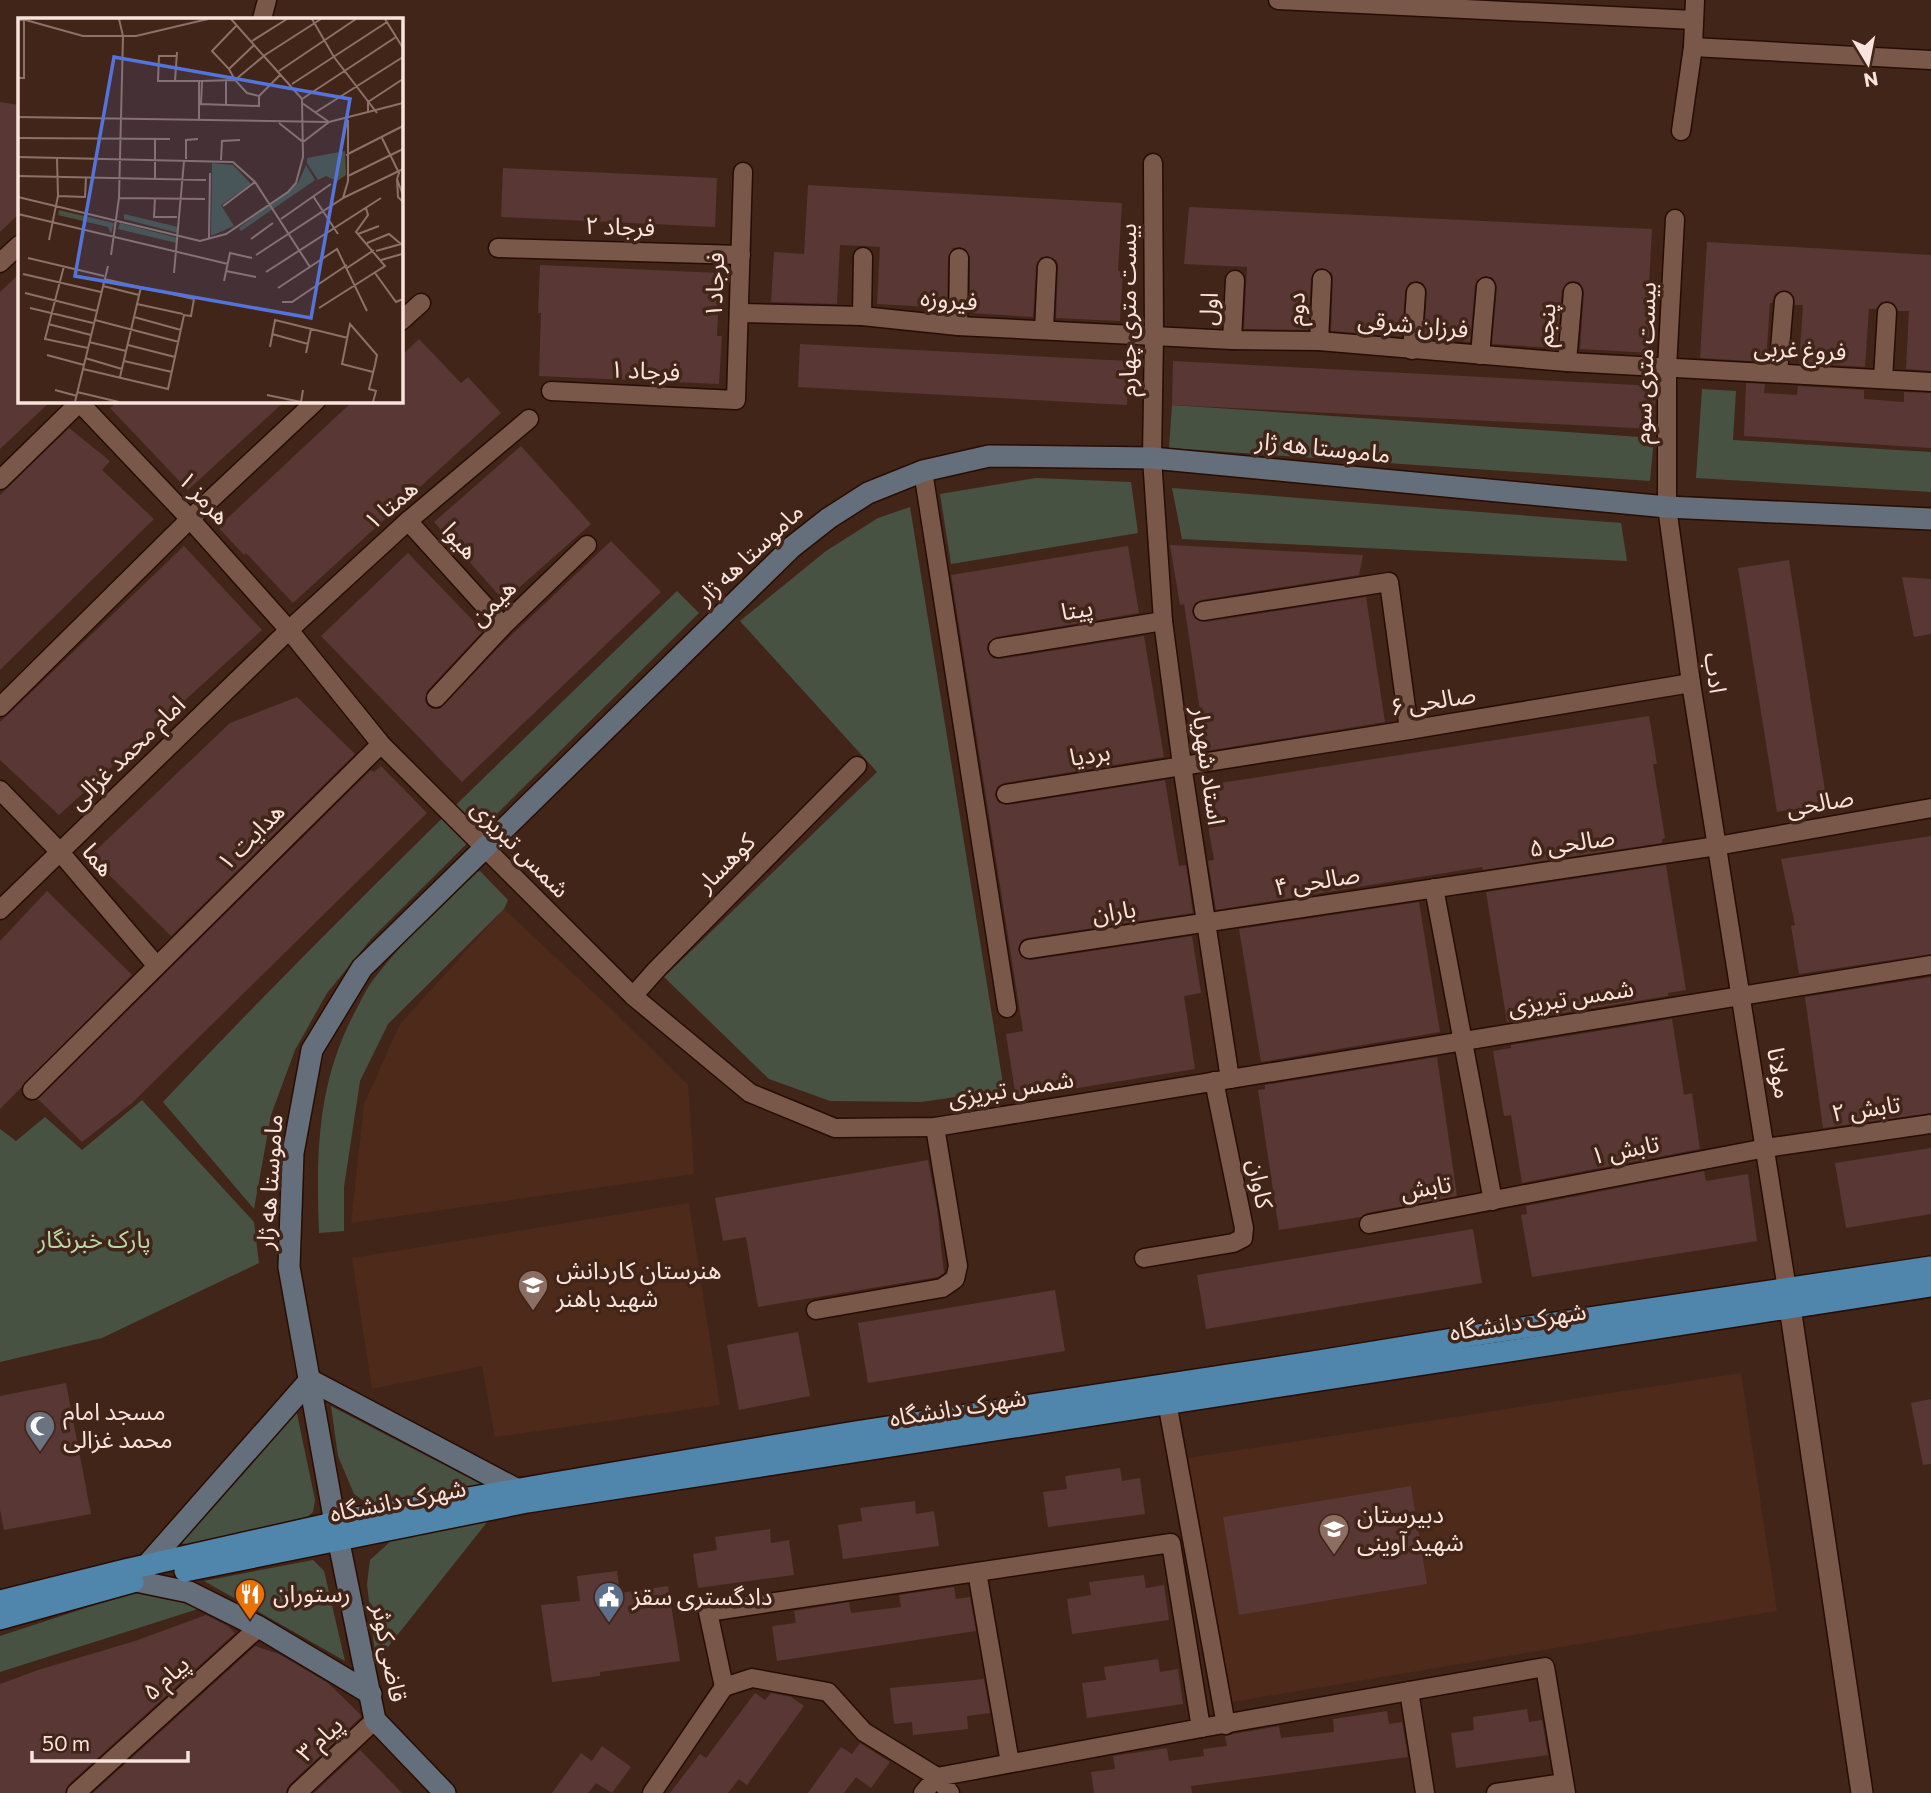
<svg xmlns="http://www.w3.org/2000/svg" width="1931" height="1793" font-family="Commissioner,'Noto Sans Arabic',sans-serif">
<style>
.built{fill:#4d2a1a}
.green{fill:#475243}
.building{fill:#593734}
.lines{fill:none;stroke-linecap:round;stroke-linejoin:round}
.minor-casing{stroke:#270d03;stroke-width:21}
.tertiary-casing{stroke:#270d03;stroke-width:24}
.secondary-casing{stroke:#270d03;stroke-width:24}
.primary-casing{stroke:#270d03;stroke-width:24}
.minor{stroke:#79584a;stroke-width:18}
.tertiary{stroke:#79584a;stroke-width:21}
.secondary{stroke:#656f7b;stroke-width:21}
.primary{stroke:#5086ab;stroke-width:21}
.labels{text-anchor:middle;stroke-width:7;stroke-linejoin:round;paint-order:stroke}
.street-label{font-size:24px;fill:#f8e4dc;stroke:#422519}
.park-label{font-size:24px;fill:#b6d9a8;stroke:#422519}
.poi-label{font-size:24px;fill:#f8e4dc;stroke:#422519;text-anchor:start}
.inset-road{fill:none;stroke:#8b7167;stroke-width:2}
.view{fill:#5474d9;fill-opacity:0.15;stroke:#5474d9;stroke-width:3.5}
.inset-edge{fill:none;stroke:#f8e4dc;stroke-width:3.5}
</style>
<rect width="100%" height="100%" fill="#422519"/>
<!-- built -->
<g class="built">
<path d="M504 909 612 1010 688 1085 694 1174 351 1223 364 1104 400 1024Z"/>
<path d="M689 1203 720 1405 495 1437 482 1366 372 1389 352 1258Z"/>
<path d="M1741 1373 1777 1611 1232 1702 1188 1458Z"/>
</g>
<!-- green -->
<g class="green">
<path d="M1702 389 1736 391 1733 440 1931 452V492L1696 478Z"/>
<path d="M1172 405 1654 438 1650 481 1169 448Z"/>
<path d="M1036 478 1131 482 1138 533 951 564 940 494Z"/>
<path d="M1172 488 1621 523 1627 561 1182 539Z"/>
<path d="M910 507 1004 1090 921 1102 830 1101 769 1079 664 977 877 772 740 621 826 551 878 518Z"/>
<path d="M677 591 699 613 372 938 327 993 295 1050 271 1115 254 1209 163 1102C328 926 503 759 677 591Z"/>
<path d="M480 871 508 900 504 909 388 1024 360 1081 344 1187V1231L319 1233C316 1152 317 1081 357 1008 362 999 366 989 373 980 402 942 438 909 471 874Z"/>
<path d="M142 1100 254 1222 259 1263 102 1338 0 1362V1129L16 1141 45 1117 82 1150Z"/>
<path d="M331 1406 492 1490 376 1510 354 1494 338 1456Z"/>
<path d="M296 1409 315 1500 313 1512 299 1524 195 1545 178 1543Z"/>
<path d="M488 1521 376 1662 367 1584 370 1560 391 1541Z"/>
<path d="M313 1560 324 1571 345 1661 204 1581Z"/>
<path d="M147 1588 198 1609 0 1672V1636Z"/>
</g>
<!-- building -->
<g class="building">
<path d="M0 102 19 105V214L0 232Z"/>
<path d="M503 168 717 178 715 227 501 217Z"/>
<path d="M808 185 1122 203 1118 271 1123 272 1120 321 1056 318 1058 267 1057 261 1048 256 1041 257 1036 266 1033 317 970 313V257L965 249 960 247 953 248 948 257 947 308 877 304 880 247 864 246 840 245 837 304 771 302 774 252 804 254Z"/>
<path d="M1189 207 1652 229 1648 303 1655 304 1652 353 1580 349 1584 292 1580 283 1573 281 1568 282 1562 290 1557 348 1492 344 1497 287 1493 278 1486 276 1477 280 1475 285 1470 342 1424 337 1427 292 1423 283 1417 281 1410 282 1405 291 1402 336 1331 331 1333 279 1332 273 1323 268 1316 269 1311 278 1308 330 1244 329 1247 267 1184 264Z"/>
<path d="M1707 242 1931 255V371L1906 369 1909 311H1898L1894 303 1888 301 1881 302 1876 309H1869L1865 367 1799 363 1803 305H1795L1794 296 1784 290 1775 294 1772 303H1770L1766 362 1700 358Z"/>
<path d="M540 265 720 273 717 336H722L719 384 539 376 541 313H538Z"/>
<path d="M19 274V401H51L0 449V292Z"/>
<path d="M419 339 461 383 468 377 501 413 293 603 246 553 244 555 218 527 353 401H401V356Z"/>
<path d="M800 344 1129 361 1127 405 798 387Z"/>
<path d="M1173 361 1656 386 1654 429 1172 405Z"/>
<path d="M1746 383 1765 384 1764 393 1797 395 1798 386 1864 390V399L1904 402V392L1931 393V448L1744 436Z"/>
<path d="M118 401H285L188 490 110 408Z"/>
<path d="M69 428 110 461 102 470 154 519 0 670V495Z"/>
<path d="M521 446 591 524 504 601 434 522Z"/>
<path d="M611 541 661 592 462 782 321 636 408 553 483 631 427 691 425 701 428 706 433 709H440L498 648Z"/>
<path d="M1170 545 1363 555 1359 575 1201 600 1195 603 1192 612 1195 619 1205 622 1366 597 1385 722 1206 751 1184 604 1180 605Z"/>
<path d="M184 546 262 630 59 815 0 760V722Z"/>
<path d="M1128 546 1139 613 996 637 988 643 987 650 993 658 1000 659 1144 636 1164 757 1004 783 998 786 995 795 998 802 1008 805 1165 780 1179 866 1186 865 1193 913 1027 938 1021 941 1018 950 1021 957 1031 960 1192 936 1201 993 1184 996 1195 1069 1016 1098 1006 1034 1023 1031 951 575Z"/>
<path d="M1789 560 1827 804 1777 812 1738 568Z"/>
<path d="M1902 577 1931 579V634L1914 637Z"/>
<path d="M297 697 355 754 171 936 90 856 230 723Z"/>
<path d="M1649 716 1657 764H1653L1665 838 1662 839V843L1483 870 1482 867 1216 910 1208 861 1214 860 1201 786Z"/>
<path d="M381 766 427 813 132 1103 82 1142 38 1099 371 770 374 772Z"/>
<path d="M1931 836V954L1799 974 1791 926 1795 925 1781 859Z"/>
<path d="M1666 865 1686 990 1668 993V996L1507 1022 1486 892Z"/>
<path d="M47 891 132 975 0 1109V941Z"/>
<path d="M1419 902 1440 1032 1261 1062 1239 929Z"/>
<path d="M1931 977V1113L1823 1128 1805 997Z"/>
<path d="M1672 1019 1684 1095 1692 1093 1700 1149 1522 1183 1511 1115 1504 1116 1493 1051 1511 1048V1045Z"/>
<path d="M1437 1057 1457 1196 1367 1213 1361 1217 1279 1230 1258 1090 1265 1089V1085Z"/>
<path d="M1931 1148V1214L1846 1228 1835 1163Z"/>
<path d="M928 1160 937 1209 944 1273 938 1277 758 1307 746 1237 723 1241 715 1198Z"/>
<path d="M1704 1171 1706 1181 1748 1174 1757 1241 1532 1277 1521 1215 1527 1214 1526 1206Z"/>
<path d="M1473 1229 1482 1283 1206 1329 1197 1275Z"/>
<path d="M1055 1290 1065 1351 868 1383 858 1323Z"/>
<path d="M798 1332 810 1396 739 1410 727 1345Z"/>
<path d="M66 1383 91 1514 4 1530 0 1510V1396Z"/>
<path d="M1931 1399V1464L1923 1465 1911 1403Z"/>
<path d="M1120 1468 1122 1481 1140 1478 1145 1514 1048 1527 1043 1492 1067 1489 1065 1476Z"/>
<path d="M1411 1486 1427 1584 1239 1615 1223 1517Z"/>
<path d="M915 1501 916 1514 934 1511 939 1546 843 1559 838 1525 862 1521 860 1508Z"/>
<path d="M770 1529 771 1543 789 1540 794 1575 698 1588 693 1554 717 1550 715 1537Z"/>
<path d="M617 1571 620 1593 668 1586 680 1661 600 1672V1676L552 1682 541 1605 580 1601 577 1576Z"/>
<path d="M1144 1575 1146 1588 1164 1585 1169 1620 1072 1634 1067 1599 1091 1595 1089 1582Z"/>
<path d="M954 1587 956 1599 970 1597 976 1631 777 1661 772 1626 796 1623 794 1611 849 1602 851 1613 901 1607 899 1595Z"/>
<path d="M206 1615 228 1626 235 1633 68 1785 65 1793H0V1684L38 1670 135 1641Z"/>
<path d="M255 1646 279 1654 328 1683 360 1714 361 1717 289 1785 286 1793H93Z"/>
<path d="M1158 1659 1160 1672 1178 1669 1183 1704 1087 1718 1082 1683 1106 1680 1104 1667Z"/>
<path d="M984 1679 990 1713 967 1716 968 1729 913 1735 912 1722 894 1724 890 1688Z"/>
<path d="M755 1693 765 1700 771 1693 791 1697 804 1706 747 1785 739 1779 728 1793H670L700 1754 706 1758Z"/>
<path d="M1527 1709 1529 1722 1542 1720 1548 1755 1456 1768 1451 1733 1474 1730 1473 1717Z"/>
<path d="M1387 1711 1389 1724 1402 1722 1408 1757 1191 1786 1192 1793H1094L1091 1772 1115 1769 1113 1756 1167 1748 1169 1761 1204 1756 1203 1749 1227 1746 1225 1736 1233 1734 1279 1726 1281 1738 1334 1732 1333 1719Z"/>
<path d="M860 1743 890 1762 871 1788 856 1777 844 1793H808L841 1747 852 1754Z"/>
<path d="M602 1746 631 1767 612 1793 596 1783 588 1793H552L581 1753 592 1761Z"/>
<path d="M360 1750 402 1793H314Z"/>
</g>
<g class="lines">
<!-- minor casing -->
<g class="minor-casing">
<g id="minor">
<path d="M1278 0 1694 20"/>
<path d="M262 19 267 0"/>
<path d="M1693 47 1931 60"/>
<path d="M1681 131 1693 47 1695 0"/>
<path d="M1153 163 1154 335 1152 458 1163 621 1182 765 1230 1079"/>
<path d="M1675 219 1667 368V507L1691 683 1789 1302"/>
<path d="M498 248 741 255"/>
<path d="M0 263 19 245"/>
<path d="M739 313 862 316 958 326 1232 340 1319 341 1567 362 1931 382"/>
<path d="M862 316 863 257"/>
<path d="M401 321 421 303"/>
<path d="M958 326 959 258"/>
<path d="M1044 330 1047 267"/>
<path d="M1232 340 1235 280"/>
<path d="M1319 341 1322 279"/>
<path d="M1412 350 1416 292"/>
<path d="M1480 355 1486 287"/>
<path d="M1567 362 1573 292"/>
<path d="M1778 373 1784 301"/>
<path d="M1883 379 1887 312"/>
<path d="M551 391 736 400 743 172"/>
<path d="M79 402 190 519 289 630 381 744 633 996 750 1093 835 1128 935 1127 1931 965"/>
<path d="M923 471 1007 1008"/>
<path d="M0 480 81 401"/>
<path d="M408 521 503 626"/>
<path d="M1203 611 1389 582 1409 730"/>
<path d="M998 648 1163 621"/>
<path d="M436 698 503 626 587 545"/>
<path d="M0 707 190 519 316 401"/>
<path d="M0 790 60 852 156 965"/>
<path d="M1006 794 1409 730 1691 683"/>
<path d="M1434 888 1493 1201"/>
<path d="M0 910 289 630 408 521 529 419"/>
<path d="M1029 949 1717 846 1931 808"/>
<path d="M633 996 657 969 857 766"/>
<path d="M32 1090 381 744"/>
<path d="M1369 1224 1766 1148 1931 1124"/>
<path d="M1144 1258 1233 1243 1243 1238 1244 1228 1214 1081"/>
<path d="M816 1310 942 1288 955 1279 958 1266 935 1127"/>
<path d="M1167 1402 1226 1725"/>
<path d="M977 1572 1010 1763"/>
<path d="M1409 1691 1425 1793"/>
<path d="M1201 1728 1545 1667 1566 1793"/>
<path d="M76 1793 259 1627"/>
<path d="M297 1793 375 1720"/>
<path d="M652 1793 724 1687"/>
<path d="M923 1793 937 1777 1201 1728 1171 1543 708 1612 724 1687 752 1678 828 1692 864 1732 937 1777 950 1793"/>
<path d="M1496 1793 1564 1783"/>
</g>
</g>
<!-- tertiary casing -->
<g class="tertiary-casing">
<path id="tertiary" d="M1790 1307 1862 1793"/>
</g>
<!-- secondary casing -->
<g class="secondary-casing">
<g id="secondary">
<path d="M371 1694 259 1627 189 1592 136 1581 146 1566 310 1380 518 1490 523 1496"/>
<path d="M445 1793 375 1720 335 1523 289 1267 293 1153 312 1050 362 968 792 547 829 518 868 493 923 471 989 456 1152 458 1667 507 1931 519"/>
</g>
</g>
<!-- primary casing -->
<g class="primary-casing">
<g id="primary">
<path d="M185 1571 527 1502 1931 1286"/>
<path d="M0 1601 125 1570 355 1518 548 1484 855 1432 1313 1362 1495 1332 1931 1267"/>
<path d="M0 1619 133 1582"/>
</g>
</g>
<!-- minor -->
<use href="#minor" class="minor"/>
<!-- tertiary -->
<use href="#tertiary" class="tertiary"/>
<!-- secondary -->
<use href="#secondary" class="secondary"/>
<!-- primary -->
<use href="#primary" class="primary"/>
</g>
<!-- icons -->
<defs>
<g id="school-pin" transform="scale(1.575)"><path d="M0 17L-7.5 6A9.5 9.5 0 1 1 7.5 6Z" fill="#8d6e63" stroke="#422519"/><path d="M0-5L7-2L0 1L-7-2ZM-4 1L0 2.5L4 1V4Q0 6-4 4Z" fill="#fff"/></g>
<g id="mosque-pin" transform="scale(1.575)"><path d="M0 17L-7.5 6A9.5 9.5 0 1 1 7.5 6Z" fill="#6b7280" stroke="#422519"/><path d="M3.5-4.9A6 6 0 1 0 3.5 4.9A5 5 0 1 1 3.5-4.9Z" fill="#fff"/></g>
<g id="restaurant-pin" transform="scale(1.575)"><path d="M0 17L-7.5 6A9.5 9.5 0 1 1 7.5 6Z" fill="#e8710a" stroke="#422519"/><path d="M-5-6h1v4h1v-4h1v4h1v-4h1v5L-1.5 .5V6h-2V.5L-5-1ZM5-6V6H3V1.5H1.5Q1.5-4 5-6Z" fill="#fff"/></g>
<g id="civic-pin" transform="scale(1.575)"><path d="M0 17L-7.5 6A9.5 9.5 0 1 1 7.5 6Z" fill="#5c6f8a" stroke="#422519"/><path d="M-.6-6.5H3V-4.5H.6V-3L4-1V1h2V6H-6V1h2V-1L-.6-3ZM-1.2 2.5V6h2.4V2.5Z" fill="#fff"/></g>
</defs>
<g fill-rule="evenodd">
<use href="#school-pin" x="533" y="1285"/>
<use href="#mosque-pin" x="40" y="1426"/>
<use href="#school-pin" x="1334" y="1529"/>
<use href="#restaurant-pin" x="250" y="1594"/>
<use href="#civic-pin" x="609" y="1597"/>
</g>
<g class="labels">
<!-- street labels -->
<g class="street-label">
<text transform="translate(620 227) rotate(2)" y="8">فرجاد ۲</text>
<text transform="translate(715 285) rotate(-88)" y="8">فرجاد۱</text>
<text transform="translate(949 300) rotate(5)" y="8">فیروزه</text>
<text transform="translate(1209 309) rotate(-87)" y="8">اول</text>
<text transform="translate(1296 309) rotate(-87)" y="8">دوم</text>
<text transform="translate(1128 310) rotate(-90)" y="8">بیست متری چهارم</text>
<text transform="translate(1413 325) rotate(5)" y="8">فرزان شرقی</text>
<text transform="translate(1546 325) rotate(-86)" y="8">پنجم</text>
<text transform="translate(1800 350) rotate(3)" y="8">فروغ غربی</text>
<text transform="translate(1645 363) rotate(-88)" y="8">بیست متری سوم</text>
<text transform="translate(645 371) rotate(3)" y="8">فرجاد ۱</text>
<text transform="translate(1323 448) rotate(6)" y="8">ماموستا هه ژار</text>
<text transform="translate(204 498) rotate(47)" y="8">هرمز ۱</text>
<text transform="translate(391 505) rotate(-41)" y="8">همتا ۱</text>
<text transform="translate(460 541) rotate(48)" y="8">هیوا</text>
<text transform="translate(750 554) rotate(-43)" y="8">ماموستا هه ژار</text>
<text transform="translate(493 603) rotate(-45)" y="8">هیمن</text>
<text transform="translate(1077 610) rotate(-9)" y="8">پیتا</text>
<text transform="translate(1715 673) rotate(82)" y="8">ادب</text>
<text transform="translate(1433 701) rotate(-9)" y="8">صالحی ۶</text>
<text transform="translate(127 753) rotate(-44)" y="8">امام محمد غزالی</text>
<text transform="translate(1090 755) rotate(-9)" y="8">بردیا</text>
<text transform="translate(1208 766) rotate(82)" y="8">استاد شهریار</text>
<text transform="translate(1820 803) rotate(-10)" y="8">صالحی</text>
<text transform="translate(251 837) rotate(-45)" y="8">هدایت ۱</text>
<text transform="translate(1572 843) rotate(-8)" y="8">صالحی ۵</text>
<text transform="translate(520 849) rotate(45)" y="8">شمس تبریزی</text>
<text transform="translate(98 860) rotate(50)" y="8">هما</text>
<text transform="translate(726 863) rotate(-45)" y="8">کوهسار</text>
<text transform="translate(1317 881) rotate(-9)" y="8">صالحی ۴</text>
<text transform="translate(1114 912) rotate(-8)" y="8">باران</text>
<text transform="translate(1571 998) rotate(-9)" y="8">شمس تبریزی</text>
<text transform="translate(1779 1073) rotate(81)" y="8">مولانا</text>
<text transform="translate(1011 1089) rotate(-9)" y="8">شمس تبریزی</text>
<text transform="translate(1866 1109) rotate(-8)" y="8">تابش ۲</text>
<text transform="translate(1625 1150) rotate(-11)" y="8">تابش ۱</text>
<text transform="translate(270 1182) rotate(-86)" y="8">ماموستا هه ژار</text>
<text transform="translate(1260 1184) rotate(79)" y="8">کاوان</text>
<text transform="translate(1426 1188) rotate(-10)" y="8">تابش</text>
<text transform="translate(1518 1322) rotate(-9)" y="8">شهرک دانشگاه</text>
<text transform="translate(958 1408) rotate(-9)" y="8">شهرک دانشگاه</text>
<text transform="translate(398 1501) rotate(-11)" y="8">شهرک دانشگاه</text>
<text transform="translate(389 1653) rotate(79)" y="8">قاضی کوثر</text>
<text transform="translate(166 1678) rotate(-42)" y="8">پیام ۵</text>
<text transform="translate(320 1739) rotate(-43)" y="8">پیام ۳</text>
</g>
<!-- park labels -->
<g class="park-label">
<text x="94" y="1248">پارک خبرنگار</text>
</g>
<!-- poi labels -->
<g class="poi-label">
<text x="556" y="1279">هنرستان کاردانش<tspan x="556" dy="28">شهید باهنر</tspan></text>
<text x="63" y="1420">مسجد امام<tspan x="63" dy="28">محمد غزالی</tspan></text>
<text x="1357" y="1523">دبیرستان<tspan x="1357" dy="28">شهید آوینی</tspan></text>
<text x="273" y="1602">رستوران</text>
<text x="632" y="1605">دادگستری سقز</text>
</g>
</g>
<!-- overview -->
<g transform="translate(18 18)">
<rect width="385" height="385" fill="#422519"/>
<path d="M327 133 328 157 319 163 308 158 300 162 289 145V140ZM194 145 215 147 233 166 203 187 216 208 193 218ZM288 147 297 162 223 213 221 210 280 165ZM41 192 96 205 93 216 90 209 40 197ZM106 196 160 209V215L106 201ZM102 205 160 220 159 225 100 211Z" fill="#475243"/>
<path class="inset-road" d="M4 1 65 18H118L190 1M294 1 316 39 359 95M367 1 385 30M0 2H6V60H0M219 7 194 33 211 51 217 62 229 75 241 78V88L183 86 184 63 217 62 247 37 303 1M234 23 269 1M159 38H141L140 63H184M211 51 236 27M261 53 338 1M157 63 159 34M181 63V102M274 66 369 4M241 78 262 57M284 81 378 19M208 87V62M298 94 385 39M350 95V84L385 61M0 99 311 104 385 85M261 105 285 124 311 104 284 85M0 120 152 121M364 120 381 155 379 161M137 121V160M328 137 385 108M0 139 215 144 237 164 292 249M168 141V122L180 121M203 142 204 123 222 122M0 158 188 162M330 158 385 131M385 177 379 161 380 179 385 184M40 178 67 179 68 160M295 178 320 216M0 179 182 223 208 216 270 174 278 165 285 139 284 81 213 1M101 180 187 181M137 180 136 199H159M325 180 385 151M205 188 237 164M0 196 210 246M263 201 313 166M340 216 361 208M191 220 192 155M233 221 255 205M31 222 40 178 39 141M349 225 371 216 383 226 358 233M93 237 101 180 105 18 101 1M238 237 325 180 330 163V102M10 240 86 258M363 242 384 236M46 248 27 321 70 330M329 250 356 232M208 253 238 259M248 254 363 180M156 255 166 143M357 255 378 284 385 281M5 256 83 274M206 263 212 235 234 240M85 268 121 277M260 270 319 231 349 293M7 275 79 293M264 284H274L329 247M119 286 165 296M12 290 75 305M301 290 367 248 338 214 350 197 348 190M116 299 163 312M77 302 161 324M30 306 73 317M254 316 290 326M71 324 108 333M110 327 157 339M252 329 257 302 330 320M288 335 293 311M29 337 66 347M67 340 104 351M106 343 154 354M65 351 150 371 166 297 173 298 176 281 86 261M355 354 324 346 332 306 359 337 357 347 351 371 358 373 355 384M102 359 123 269M37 372 59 378M59 374 101 384M249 377 283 384 285 372M57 384 90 248"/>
<path class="view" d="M96 39 332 81 293 300 57 258Z"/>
<rect width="385" height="385" class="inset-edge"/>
</g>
<!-- north arrow -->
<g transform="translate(1868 63) rotate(170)" stroke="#422519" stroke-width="5" paint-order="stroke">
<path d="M0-5L12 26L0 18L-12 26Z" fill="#f8e4dc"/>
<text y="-10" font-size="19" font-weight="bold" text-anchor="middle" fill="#f8e4dc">N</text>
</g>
<!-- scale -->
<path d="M32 1751v10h156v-10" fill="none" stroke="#f8e4dc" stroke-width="3.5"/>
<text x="42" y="1751" font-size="21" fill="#f8e4dc" stroke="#422519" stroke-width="5" paint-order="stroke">50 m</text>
</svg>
